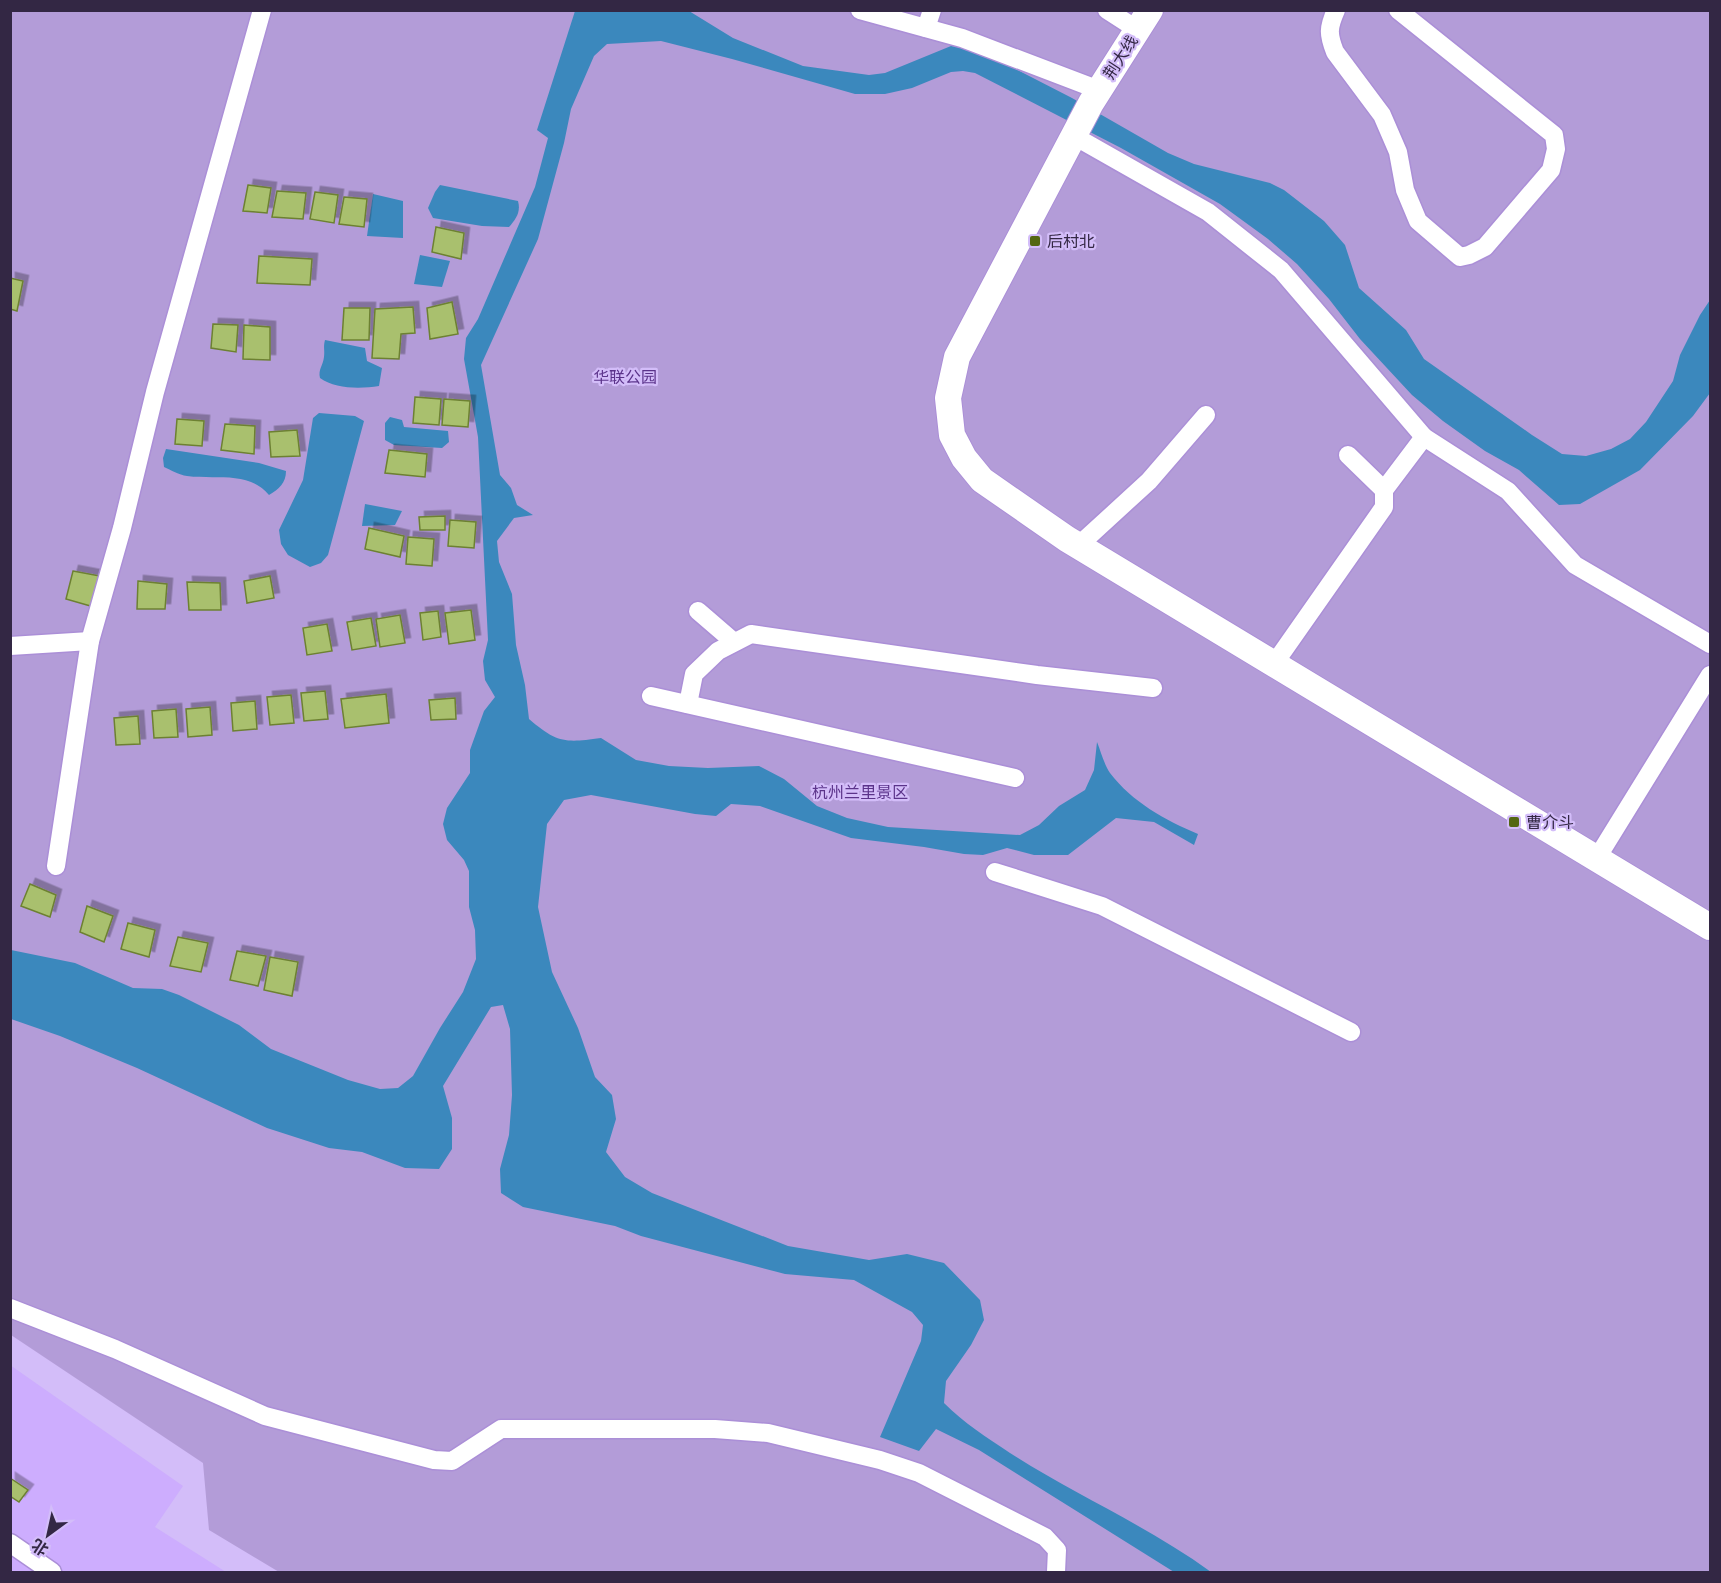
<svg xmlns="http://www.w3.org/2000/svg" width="1721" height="1583" font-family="'PT Sans Narrow','Noto Sans SC',sans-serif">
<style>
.built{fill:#cdadfe}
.green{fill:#b39cd8}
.water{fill:#3b88bd}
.building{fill:#a9c06e;stroke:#6d8132;stroke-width:1.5;filter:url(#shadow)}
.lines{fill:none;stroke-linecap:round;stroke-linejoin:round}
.street-casing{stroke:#ab8fd7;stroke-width:21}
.secondary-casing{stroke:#ab8fd7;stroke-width:28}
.street{stroke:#fff;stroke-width:18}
.secondary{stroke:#fff;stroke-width:26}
.poi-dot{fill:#546712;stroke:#d3bdf9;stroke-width:2}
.labels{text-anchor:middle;stroke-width:4.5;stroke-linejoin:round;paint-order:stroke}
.street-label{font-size:16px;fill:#332744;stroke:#d3bdf9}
.poi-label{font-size:16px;fill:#332744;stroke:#d3bdf9;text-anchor:start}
.park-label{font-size:16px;fill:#5b338a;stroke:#d3bdf9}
</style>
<defs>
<filter id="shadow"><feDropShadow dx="5.5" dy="-5.5" stdDeviation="0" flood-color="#0004"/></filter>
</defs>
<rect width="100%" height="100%" fill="#d3bdf9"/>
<!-- built -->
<path class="built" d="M10 1365 183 1486 155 1527 226 1572H11Z"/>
<!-- green -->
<path class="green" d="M11 11H1710V1572H279L209 1530 203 1463 11 1335Z"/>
<!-- water -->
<g class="water">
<path d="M575 11H689L733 38 803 66 869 75 885 73 951 46 968 48 1002 62 1072 98 1168 153 1194 164 1270 183 1284 190 1324 221 1345 245 1359 288 1406 330 1424 359 1532 435 1562 454 1586 456 1611 449 1630 439 1646 422 1673 381 1680 355 1700 315 1710 300V393L1693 416 1640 470 1580 504 1559 505 1519 470 1485 451 1443 421 1412 395 1360 339 1329 299 1297 264 1268 239 1220 204 1121 148 975 73 963 71 951 72 912 88 885 94H855L732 59 661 41 607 44 594 56 571 109 564 143 538 239 481 365 500 475 511 488 517 505 533 515 514 518 497 541 499 562 512 594 516 645 525 685 529 719C557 743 565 743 601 738L636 760 669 766 708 768 759 766 784 779 817 806 847 818 888 827 1020 835 1039 825 1059 806 1085 790 1094 770 1097 742C1101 752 1104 764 1110 773 1132 802 1165 820 1198 834L1194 845 1154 822 1116 818 1068 855H1034L1007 848 983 855 964 854 924 847 851 838 760 806 731 804 716 816 695 814 591 795 564 800 547 824 538 907 552 972 578 1028 595 1077 612 1095 616 1119 606 1152 625 1177 652 1193 788 1246 869 1260 907 1254 944 1263 980 1300 984 1320 971 1345 946 1381 944 1403C964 1423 986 1437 1010 1453 1075 1495 1148 1526 1211 1572H1174L979 1450 936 1429 919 1451 880 1437 921 1341 923 1325 912 1312 854 1280 785 1274 641 1236 615 1226 523 1207 501 1193 500 1169 509 1135 512 1095 510 1029 503 1005 491 1007 443 1086 452 1118V1149L439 1169 405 1168 362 1152 329 1148 267 1128 137 1068 60 1036 11 1019V950L75 963 133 988 162 989 179 995 239 1025 271 1049 348 1080 380 1089 398 1088 413 1076 440 1028 463 992 476 959 475 930 469 907V871L464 860 447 840 443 824 447 808 470 773V750L484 711 495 697 485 680 483 661 488 640 478 437 464 359 466 338 478 319 535 187 548 138 537 130Z"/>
<path d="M440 185 518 201C521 212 516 219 509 227L482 226 433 218 428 208 435 192Z"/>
<path d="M373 194 403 201V238L367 236Z"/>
<path d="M420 255 450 261 442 287 414 284Z"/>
<path d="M325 340 365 348 367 361 382 368 379 386C360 389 335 389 320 378 318 369 323 366 324 357 325 350 323 347 325 340Z"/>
<path d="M319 413 355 416 364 421 328 555 321 563 310 567 288 555 281 544 279 530 303 480 313 418Z"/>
<path d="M390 417 402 420 404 427 448 431 449 442 442 448 394 445 385 440V423Z"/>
<path d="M166 449 259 463 286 471C286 483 279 489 269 495 248 470 216 480 187 476 179 475 171 470 164 467L163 458Z"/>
<path d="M365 504 402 511 395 525 362 526Z"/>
</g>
<!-- building -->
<g class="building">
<path d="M248 185 271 188 267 213 243 211Z"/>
<path d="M277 191 306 193 303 219 272 217Z"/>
<path d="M315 192 338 195 334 223 310 219Z"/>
<path d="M344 197 367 199 364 227 339 224Z"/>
<path d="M436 227 464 233 461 259 432 252Z"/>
<path d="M259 256 312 259 310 285 257 283Z"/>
<path d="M10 278 23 281 17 311 10 309Z"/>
<path d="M452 302 458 334 430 339 427 308Z"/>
<path d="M413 307 415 333 401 334 399 359 372 358 375 309Z"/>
<path d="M344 308H370L369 340H342Z"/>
<path d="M213 324 238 325 236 352 211 348Z"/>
<path d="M244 325 270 327V360L243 359Z"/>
<path d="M415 397 441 399 439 425 413 423Z"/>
<path d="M444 399 470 401 468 427 442 425Z"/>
<path d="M177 419 204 421 202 446 175 444Z"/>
<path d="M225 424 255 426 254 454 221 450Z"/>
<path d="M297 430 300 456 271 457 269 432Z"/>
<path d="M389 450 427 454 425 477 385 473Z"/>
<path d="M445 516V530H420L419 517Z"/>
<path d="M450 520 476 522 474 548 448 546Z"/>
<path d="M369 528 404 536 400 557 365 549Z"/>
<path d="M408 537 434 539 432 566 406 564Z"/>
<path d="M73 571 100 576 94 607 66 599Z"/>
<path d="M270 576 274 598 247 603 244 581Z"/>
<path d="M138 581 167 584 165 609H137Z"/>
<path d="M187 582 220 583 221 610H189Z"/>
<path d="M471 610 475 640 449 644 445 613Z"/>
<path d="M438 611 441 637 423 640 420 613Z"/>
<path d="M400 615 405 643 380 647 376 619Z"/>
<path d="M371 618 376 646 352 650 347 622Z"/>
<path d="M327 624 332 651 307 655 303 628Z"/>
<path d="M325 691 328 719 304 721 301 693Z"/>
<path d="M386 694 389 723 345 728 341 699Z"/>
<path d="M291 695 294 723 270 725 267 697Z"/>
<path d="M455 698 456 719 431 720 429 700Z"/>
<path d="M255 701 257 729 233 731 231 703Z"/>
<path d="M210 707 212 735 188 737 186 709Z"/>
<path d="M176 709 178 737 154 738 152 711Z"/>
<path d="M138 716 140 744 116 745 114 718Z"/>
<path d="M30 884 56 895 50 917 21 906Z"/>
<path d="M87 906 113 916 104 942 80 932Z"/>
<path d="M128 923 155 930 149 957 121 949Z"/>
<path d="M178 937 208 943 201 972 170 966Z"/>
<path d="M237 951 266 956 258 986 230 980Z"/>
<path d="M270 957 298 962 292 996 264 990Z"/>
<path d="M10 1478 28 1490 19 1502 10 1496Z"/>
</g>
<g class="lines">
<!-- street casing -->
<g class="street-casing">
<g id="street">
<path d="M860 10 962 38 1099 90"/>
<path d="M1107 10 1138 30"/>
<path d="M1336 10C1328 28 1328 34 1335 52L1382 115 1398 152 1405 190 1418 221 1460 257 1469 255 1485 247 1551 170 1556 149 1554 135 1398 10"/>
<path d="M926 28 932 10"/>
<path d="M1074 136 1208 212 1281 270 1424 437 1508 491 1575 565 1710 644"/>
<path d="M1348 455 1384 490"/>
<path d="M1078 546 1149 481 1206 415"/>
<path d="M698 611 734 642"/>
<path d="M10 646 90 641"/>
<path d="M1274 664 1384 507V490L1424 437"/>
<path d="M651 696 1015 778"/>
<path d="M688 704 694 674 718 651 751 634 1037 675 1153 688"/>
<path d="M1597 858 1710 675"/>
<path d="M56 866 90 641 122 528 155 392 262 10"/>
<path d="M995 872 1102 906 1351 1032"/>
<path d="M10 1308 115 1349 265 1416 434 1460 452 1461 501 1429H715L768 1433 880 1460 919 1473 1045 1537 1057 1550 1056 1572"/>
<path d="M10 1543 52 1572"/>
</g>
</g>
<!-- secondary casing -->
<g class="secondary-casing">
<path id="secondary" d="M1150 10 1091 103 957 357 948 398 952 435 964 458 982 480 1067 539 1710 927"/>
</g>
<!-- street -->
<use href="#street" class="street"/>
<!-- secondary -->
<use href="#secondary" class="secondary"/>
</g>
<!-- markers -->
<g class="poi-dot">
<rect x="1029" y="235" width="12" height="12" rx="3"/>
<rect x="1508" y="816" width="12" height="12" rx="3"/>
</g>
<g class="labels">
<!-- street labels -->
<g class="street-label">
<text transform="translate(1120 57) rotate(-57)" y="6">荆大线</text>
</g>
<!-- poi labels -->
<g class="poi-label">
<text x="1047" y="247">后村北</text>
<text x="1526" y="828">曹介斗</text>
</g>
<!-- park labels -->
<g class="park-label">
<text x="625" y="383">华联公园</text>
<text x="860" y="798">杭州兰里景区</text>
</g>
</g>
<!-- border -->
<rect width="1721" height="1583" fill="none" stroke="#332744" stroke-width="24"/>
<!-- north arrow -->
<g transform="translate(48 1535) rotate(213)" stroke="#d3bdf9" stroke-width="4.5" paint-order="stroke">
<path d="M0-4.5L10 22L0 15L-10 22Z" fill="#332744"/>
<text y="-9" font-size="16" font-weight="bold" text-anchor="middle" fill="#332744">北</text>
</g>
</svg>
